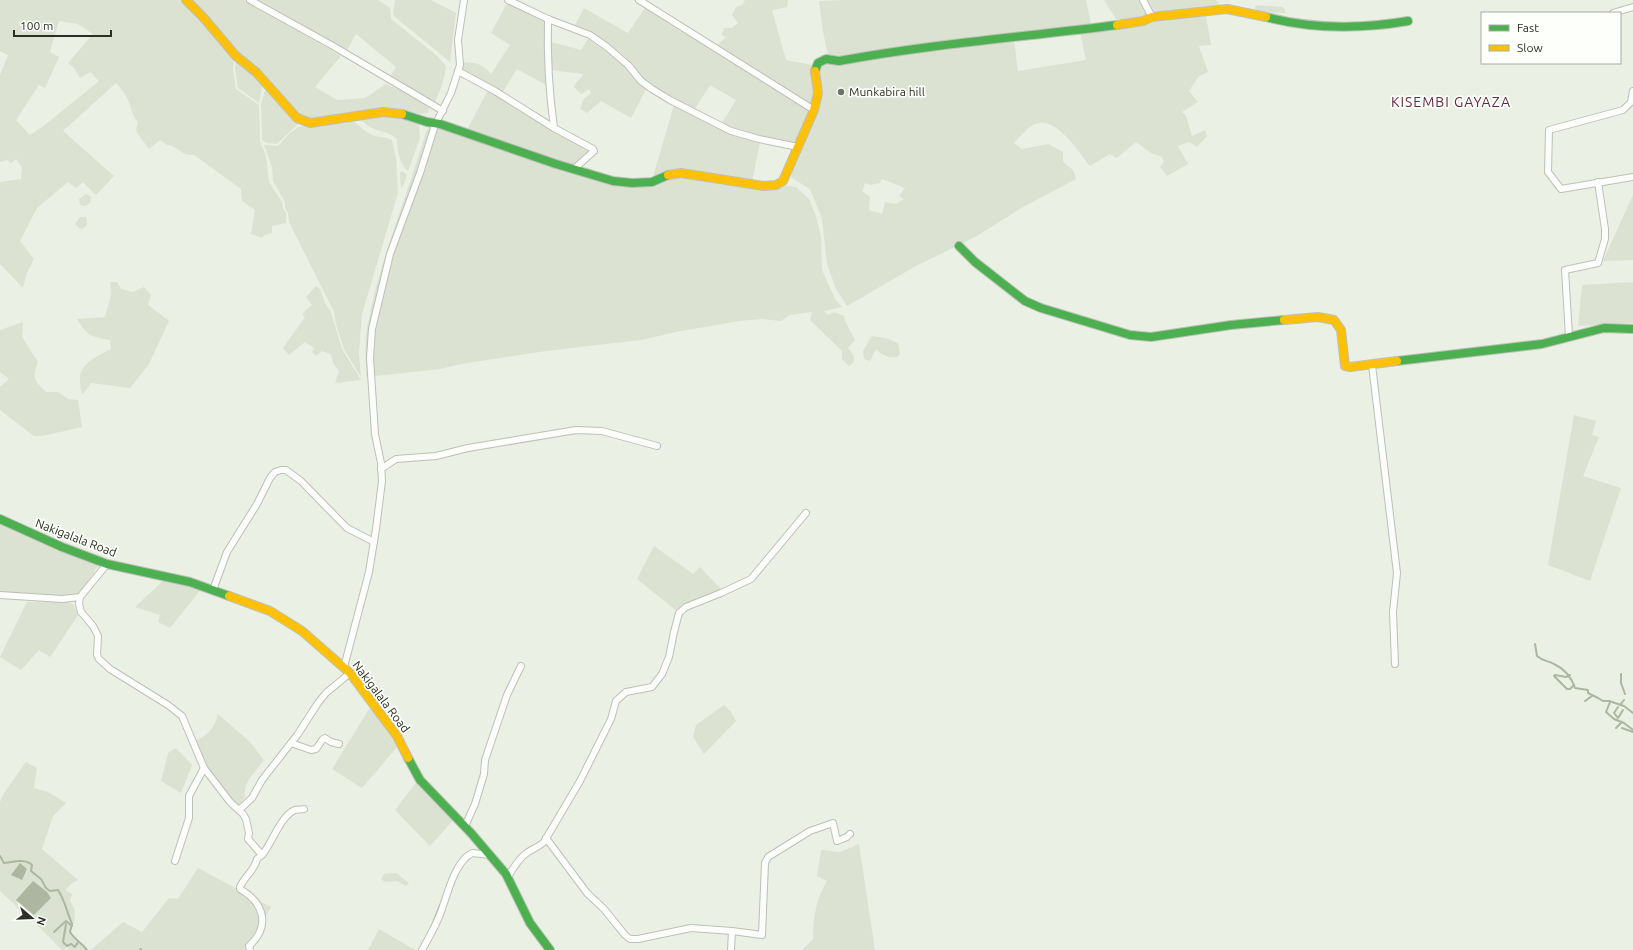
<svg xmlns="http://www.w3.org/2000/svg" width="1633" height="950" font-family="Ubuntu,sans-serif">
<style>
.green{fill:#dbe2d2;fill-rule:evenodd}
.water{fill:#acb6a0}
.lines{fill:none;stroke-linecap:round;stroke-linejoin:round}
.stream{stroke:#acb6a0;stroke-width:2}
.street-casing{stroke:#bcc1b7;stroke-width:8}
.fast-casing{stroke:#bcc1b7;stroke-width:10}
.slow-casing{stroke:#bcc1b7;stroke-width:10}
.street{stroke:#fcfdfb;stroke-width:6}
.fast{stroke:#4caf50;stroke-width:8}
.slow{stroke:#ffc107;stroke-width:8}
.poi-dot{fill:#6e7368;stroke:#fcfffa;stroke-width:1.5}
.labels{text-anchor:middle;stroke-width:3.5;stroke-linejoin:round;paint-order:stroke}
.poi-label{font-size:12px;fill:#2b2f26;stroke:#fcfffa;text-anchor:start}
.street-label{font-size:12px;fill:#2b2f26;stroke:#fcfffa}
.quarter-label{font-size:14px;letter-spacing:1px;fill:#672746;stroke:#fcfffa}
</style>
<rect width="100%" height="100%" fill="#eaf0e3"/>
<!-- green -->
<g class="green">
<path d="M0 0H180L209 27 234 58 233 69 236 89 259 105 260 141 266 156 269 182 282 202 283 208 286 213V223L272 226V233L264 235 262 238 251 234 255 210 242 201 241 189 194 155C180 156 178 145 167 145L160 140 149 149 140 137 136 130 138 122C133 116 132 112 130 105 127 96 122 90 116 83L63 131 114 176 96 195 83 182 76 188 68 182 37 208 20 241 34 259 26 275 23 288 0 264V182L21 179 22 168 16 159 11 163 7 160 0 162V75L8 55 0 51ZM59 21 78 24 93 34 68 63 75 69 80 78 90 72 99 81 46 124 30 135 16 120 39 85 45 88 59 57 50 52Z"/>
<path d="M192 0H244L341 56 315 87 337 100 365 98 386 84 402 91 429 107 428 113 420 114 403 110 382 109 323 118H306L298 115 276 91 264 73 239 52Z"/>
<path d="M257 0H378L390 8 391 19 436 55 446 66C445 78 440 92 434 103L417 92 389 78 396 67 356 34 346 52Z"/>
<path d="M395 0H431L456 13 450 62 394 16 393 14Z"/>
<path d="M745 0H788L787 7 772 10 786 60 812 65 815 84 813 107 717 46 726 37 722 35 724 28H732L738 23 732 15 736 7 742 5Z"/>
<path d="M843 0H1086L1091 24 843 58 828 55 823 32 819 1Z"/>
<path d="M1104 0H1140L1146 12V17L1143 19H1116Z"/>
<path d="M1146 0H1216L1221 7 1154 15Z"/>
<path d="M507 3 544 19 546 23 545 66 546 85 517 69 502 93 459 69 462 62C477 63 481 63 491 74L510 45 491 33Z"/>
<path d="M1256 5 1282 7 1285 9V13L1256 12 1255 7Z"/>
<path d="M584 8 628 33 645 8 672 26 811 111 797 144 737 131 722 123 736 100 710 85 695 109C678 101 658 93 644 80 640 76 637 70 633 65 618 47 596 35 574 27Z"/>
<path d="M1206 16 1211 45 1199 46 1208 72 1198 77 1189 91 1198 102 1182 112 1186 116 1192 136 1205 130 1207 136 1197 147 1189 142 1178 146 1188 164 1167 176 1160 167 1164 162 1162 157 1151 153 1136 142 1117 158 1110 154 1090 166C1078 152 1057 116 1035 124 1028 127 1020 137 1014 143L1022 149 1048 144 1063 152V162L1073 170 1076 179 1021 208 977 236 916 266 847 306 836 289 827 264 822 219 810 189 792 178 791 172 820 104 821 91 818 73 820 66 825 63 837 65C896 56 955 47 1014 40L1018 71 1086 60 1080 32 1115 29 1177 18ZM882 179 905 188 899 196 904 199 896 204 885 202 882 214 869 210 870 197 862 191 865 183 870 185 880 183Z"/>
<path d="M588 39 626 66 647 88 631 118 601 101 587 113 580 109 584 99 591 93 589 89 581 94 574 87 575 84 584 74 551 70V42L581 50Z"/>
<path d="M236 60 263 83 259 103 238 88 235 69Z"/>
<path d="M265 90 269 91 299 123 277 144 267 143 262 140 261 104Z"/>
<path d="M488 90 551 129 590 150 573 166 467 130Z"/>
<path d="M674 105C702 120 728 135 760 142L752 182 693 170H672L653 177Z"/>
<path d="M391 114 414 120 419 123 420 138 408 171C399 164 397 150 397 139 387 130 377 132 370 127 366 125 363 121 359 119Z"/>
<path d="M351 120C358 124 363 130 370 134 377 138 385 136 392 140L396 158 398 193 362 314 359 353 361 377 344 349 336 324 334 312 289 222 288 213 285 208V202L273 181 272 167 264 145 278 146 290 133 298 127Z"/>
<path d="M430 126H437L618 185 636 187 648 186 662 181 684 176 721 185H737L751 188 765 189 787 186 796 187 809 199 816 216 821 236 822 270 835 299 842 307 824 311 828 315 834 312 844 316 847 325 855 340 848 348 854 356V362L849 366 842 359V351L810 320 812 312 790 315 781 321 762 319 739 321 676 332 641 340 546 351 461 364 440 369 366 377C366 361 364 344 367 328 379 261 407 197 426 132Z"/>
<path d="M402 171 407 175 403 186 401 188 400 173Z"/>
<path d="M86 194 91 197 90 203 85 206 80 205 79 199Z"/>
<path d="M1633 195V260L1603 261Z"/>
<path d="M80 217H86L87 225 82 229 79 228 75 224Z"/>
<path d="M110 282H117L121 289 133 292 144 287 151 295 148 305 169 321 149 364 130 388 91 383 82 395C81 390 80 384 80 379 79 363 100 355 111 349L110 340C92 337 87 336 77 319L105 317 111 295Z"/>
<path d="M1633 282V323L1578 326 1582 285Z"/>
<path d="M316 286 320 289 325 303 331 312 342 349 361 380 335 383 339 371 333 363 331 354 322 351 316 356 312 352 314 348 305 342 289 355 283 348 305 317 302 314 312 305 306 297Z"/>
<path d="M23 322 22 337 38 362C32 378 34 380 46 392H58L68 399 78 400 82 427 42 436H34L0 410V387L9 379 0 372V330Z"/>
<path d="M872 336 885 338 898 343 900 354 897 357C888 358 883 356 876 349L870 361 864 359 863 351Z"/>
<path d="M1574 415 1596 421 1592 435 1599 437 1583 476 1621 488 1590 581 1548 565Z"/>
<path d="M0 523 96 563 97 567C92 574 88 584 82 590 69 603 18 594 0 592Z"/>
<path d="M654 546 693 574 700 567 723 591 678 612 637 579Z"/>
<path d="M164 580 202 588 170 628 158 622 160 615 135 607Z"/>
<path d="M27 602H68L73 604 78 615 50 657 39 650 21 670 0 657Z"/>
<path d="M724 705 731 712 736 721 704 754 693 737 696 725Z"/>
<path d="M371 706 398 746 362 788 332 769Z"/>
<path d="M218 714 250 742 264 760C259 767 251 775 247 783 242 792 250 799 235 806L217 782 192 743C208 734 213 732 218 714Z"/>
<path d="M176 748 192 765 181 793 161 781 168 753Z"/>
<path d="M26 762 37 768 34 788 48 792 66 803 53 816 42 849 78 880 71 884 65 890 72 894 70 901C78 912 75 920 70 932 75 940 82 943 87 950H69L67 946 65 950H62L30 918 28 921 14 904 0 891V802L4 793ZM33 881 34 914 27 888Z"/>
<path d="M418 780 455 818 430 846 395 810Z"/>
<path d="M859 844 875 950H802L813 939C813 918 816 899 827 881L817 876 821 850 840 852Z"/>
<path d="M198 868 271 907 247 950H91L123 922 142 932 169 898 178 899Z"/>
<path d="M396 873 409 883 406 886 397 881 385 882 381 879 384 874Z"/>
<path d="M379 929 415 950H368Z"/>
</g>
<!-- water -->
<g class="water">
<path d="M20 863 27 869 22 880 11 875Z"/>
<path d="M33 881 47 892 51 898 34 915 16 900Z"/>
</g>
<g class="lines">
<!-- stream -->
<g class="stream">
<path d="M1535 644 1537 656C1544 662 1547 660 1554 664 1565 669 1571 676 1575 688L1588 690V693L1598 698 1603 701H1609L1624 706 1633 713"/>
<path d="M1621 674V683L1625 694"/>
<path d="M1570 675 1566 677 1555 675 1554 676 1567 689H1570L1574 685"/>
<path d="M1585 701 1592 696"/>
<path d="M1610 702 1606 712 1614 719 1624 723 1633 730"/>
<path d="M1620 705 1624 700"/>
<path d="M1618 707 1614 713 1618 718 1623 710"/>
<path d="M1616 728 1622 722"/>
<path d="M1622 728 1633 732"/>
<path d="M0 856 4 863C13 862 25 858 32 865L31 871 41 879 46 888 50 891 58 890C65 901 67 912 72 924L70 932C75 940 82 943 87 950"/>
<path d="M66 924 63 942 67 946 71 944 75 947 78 942"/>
<path d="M431 928 440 905"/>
<path d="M54 932 66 921 72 926"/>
<path d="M140 950 141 949"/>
</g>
<!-- street casing -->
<g class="street-casing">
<g id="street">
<path d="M250 0 333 46 443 111"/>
<path d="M508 0 548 19 590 35 607 47 628 65 641 81 652 89 670 100 731 131 759 139 798 147"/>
<path d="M639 0 814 110"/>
<path d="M1143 0 1152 17"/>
<path d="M1613 13 1633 7"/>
<path d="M548 19C547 56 549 92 554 128"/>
<path d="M458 71 495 91 554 128 593 149 594 151 574 169"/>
<path d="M1633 91 1631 102 1623 110 1549 130 1548 172 1561 189 1633 177"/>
<path d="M1569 336 1565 270 1598 263 1605 239V229L1598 182"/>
<path d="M1372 365 1397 573 1393 612 1395 664"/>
<path d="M381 469 396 459 436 456 468 448 576 430 602 431 657 446"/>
<path d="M107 564 80 597 79 604 81 612 93 626 98 636 97 655 99 659 110 669 168 705 182 716 204 768 230 802 243 814 246 819 249 833 248 839 262 855 257 859C255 870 244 877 240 887V889C264 903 271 926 249 946L250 950"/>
<path d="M213 590 227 552 257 504 270 478 275 472 281 470H286L301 481 347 528 374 542"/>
<path d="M0 595 62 599 80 597"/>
<path d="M344 667 369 572 376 529 382 481 381 463 375 434 370 358 372 329 390 254 420 173 435 125 451 93 460 65 458 40 464 0"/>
<path d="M291 743 311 750 316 749 323 739 325 738 331 742 339 744"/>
<path d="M239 810 252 798 262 780 298 734 318 703 326 693 350 673"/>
<path d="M465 826 475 804 484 774 485 760 507 695 521 666"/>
<path d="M546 838 587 893 604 909 625 935 630 939H638L691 928 732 931"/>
<path d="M262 855C272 844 280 816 295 810 297 809 302 810 304 809"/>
<path d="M175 861 189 818V796L204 768"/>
<path d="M508 877C513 868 519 858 528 852 534 848 539 847 544 842L580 781 611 719 616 701 626 692 652 687 662 674 669 657 674 632 679 613 686 607 721 593 751 579 806 513"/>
<path d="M422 950C428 939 434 929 439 917 447 898 453 863 472 853L490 855"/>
<path d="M731 950 732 931 762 935 765 863 768 857 810 831 833 823 837 841 847 837 850 834"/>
</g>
</g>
<!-- fast casing -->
<g class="fast-casing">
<g id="fast">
<path d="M1266 17C1312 29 1361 29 1408 21"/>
<path d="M815 71 818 63 826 59 839 61C931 44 1024 37 1117 25"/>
<path d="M402 114 427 122 440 124 556 164 613 181 632 183 652 182 668 175"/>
<path d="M959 246 975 262 1025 301 1041 308 1130 335 1151 337 1231 325 1284 320"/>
<path d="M1397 361 1542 344 1604 328 1633 329"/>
<path d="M0 519 62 547 107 564 190 582 229 596"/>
<path d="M408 758 420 780 471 833 506 874 530 923 550 950"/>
</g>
</g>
<!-- slow casing -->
<g class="slow-casing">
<g id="slow">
<path d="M186 0 203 17 236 56 256 72 297 118 310 123 383 112 402 114"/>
<path d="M1117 25 1143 21 1152 17 1227 9 1266 17"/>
<path d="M668 175 681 173 764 186 776 185 783 181 814 110 818 93 815 71"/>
<path d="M1284 320 1318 317 1334 320 1341 330 1345 366 1350 367 1397 361"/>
<path d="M229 596 270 611 302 631 350 673 397 736 408 758"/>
</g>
</g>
<!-- street -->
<use href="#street" class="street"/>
<!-- fast -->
<use href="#fast" class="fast"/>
<!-- slow -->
<use href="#slow" class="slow"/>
</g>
<!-- markers -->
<circle class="poi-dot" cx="841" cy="92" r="4"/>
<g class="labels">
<!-- poi labels -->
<g class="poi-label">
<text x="849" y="96">Munkabira hill</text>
</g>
<!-- street labels -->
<g class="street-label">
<text transform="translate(76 538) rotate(21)" y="4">Nakigalala Road</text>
<text transform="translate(381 697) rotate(53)" y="4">Nakigalala Road</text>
</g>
<!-- quarter labels -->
<g class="quarter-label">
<text x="1451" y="107">KISEMBI GAYAZA</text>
</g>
</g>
<!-- legend -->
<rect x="1481" y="12" width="140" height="52" fill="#fcfffa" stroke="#a8aca5"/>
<rect x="1489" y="25" width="20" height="6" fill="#4caf50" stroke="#a8aca5"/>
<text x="1517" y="32" font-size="12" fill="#2b2f26">Fast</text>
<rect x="1489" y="45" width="20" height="6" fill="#ffc107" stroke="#a8aca5"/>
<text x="1517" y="52" font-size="12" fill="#2b2f26">Slow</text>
<!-- north arrow -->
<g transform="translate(32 918) rotate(109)" stroke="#fcfffa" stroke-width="3" paint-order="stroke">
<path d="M0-3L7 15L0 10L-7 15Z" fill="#2b2f26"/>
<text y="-6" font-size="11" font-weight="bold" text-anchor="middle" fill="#2b2f26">N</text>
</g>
<!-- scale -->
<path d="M14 30v6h97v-6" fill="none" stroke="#2b2f26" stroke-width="2"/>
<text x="20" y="30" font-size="12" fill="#2b2f26" stroke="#fcfffa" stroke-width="3" paint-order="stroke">100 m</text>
</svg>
